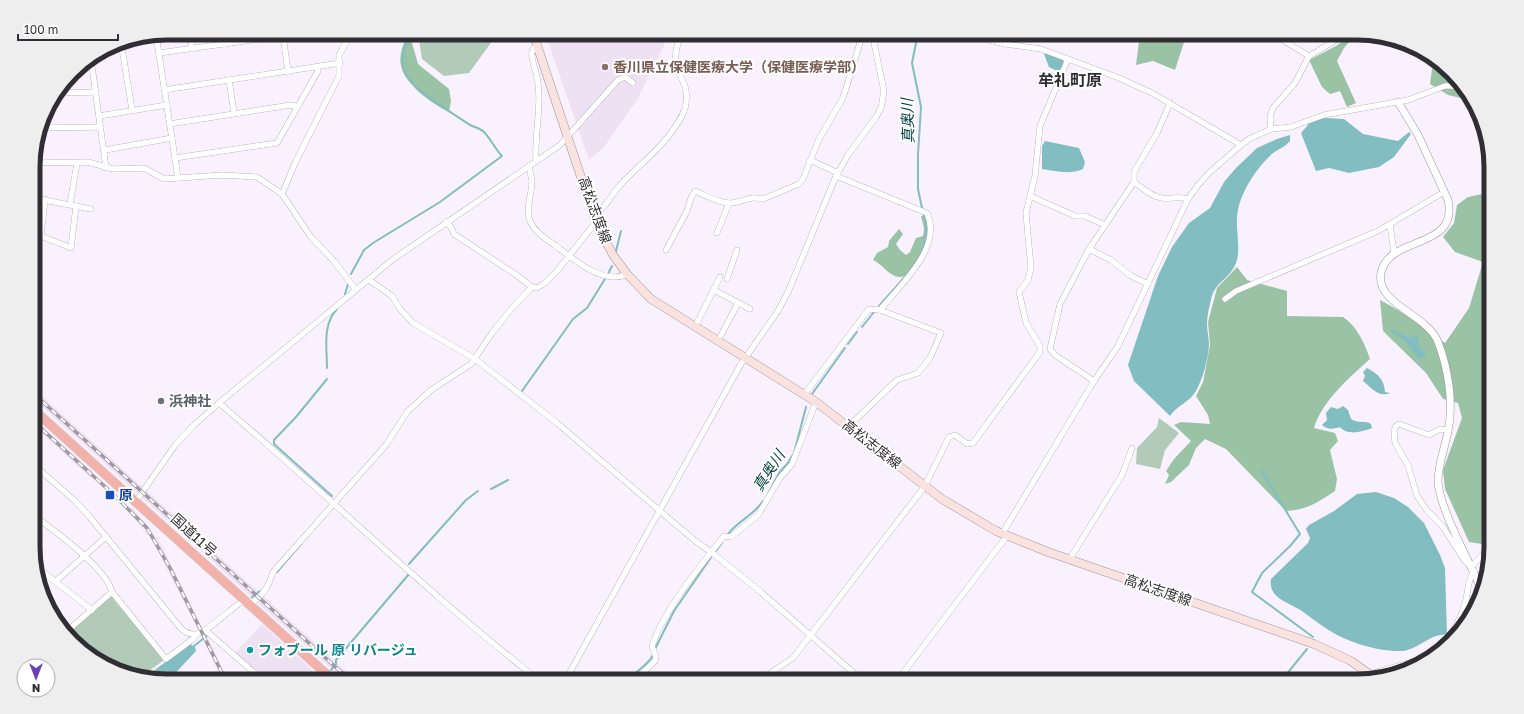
<svg xmlns="http://www.w3.org/2000/svg" width="1524" height="714" font-family="'Golos Text','Noto Sans JP',sans-serif">
<style>
.built{fill:#eee1f4}
.green{fill:#b1cbb8}
.forest{fill:#9ac3a5}
.water{fill:#82bdc1}
.lines{fill:none;stroke-linecap:round;stroke-linejoin:round}
.stream{stroke:#82bdc1;stroke-width:2}
.minor-casing{stroke:#9c94a0;stroke-width:6}
.tertiary-casing{stroke:#9c94a0;stroke-width:8}
.secondary-casing{stroke:#9c94a0;stroke-width:9}
.trunk-casing{stroke:#d6d5d6;stroke-width:10}
.minor{stroke:#fff;stroke-width:5.5}
.tertiary{stroke:#fff;stroke-width:7}
.secondary{stroke:#fae2df;stroke-width:8}
.trunk{stroke:#f2b2aa;stroke-width:9}
.rail-casing{stroke:#9f99a2;stroke-width:3.5}
.rail{stroke:#fff;stroke-width:2;stroke-dasharray:6;stroke-linecap:butt}
.education-dot{fill:#8d6e63;stroke:#fff;stroke-width:1.5}
.worship-dot{fill:#6b7280;stroke:#fff;stroke-width:1.5}
.transit-dot{fill:#1a4fb4;stroke:#fff;stroke-width:1.5}
.culture-dot{fill:#0f9aa8;stroke:#fff;stroke-width:1.5}
.labels{text-anchor:middle;stroke-width:4;stroke-linejoin:round;paint-order:stroke}
.education-label{font-size:14px;font-weight:bold;fill:#785e54;stroke:#fff;text-anchor:start}
.street-label{font-size:14px;fill:#312e33;stroke:#fff}
.worship-label{font-size:14px;font-weight:bold;fill:#5b616d;stroke:#fff;text-anchor:start}
.transit-label{font-size:14px;font-weight:bold;fill:#164399;stroke:#fff;text-anchor:start}
.culture-label{font-size:14px;font-weight:bold;fill:#0d838f;stroke:#fff;text-anchor:start}
.water-label{font-size:15px;font-style:italic;fill:#003b3e;stroke:#fff}
.quarter-label{font-size:16px;font-weight:bold;fill:#312e33;stroke:#fff}
.rim{fill:none;stroke:#312e33;stroke-width:5}
</style>
<rect width="100%" height="100%" fill="#faf1ff"/>
<!-- built -->
<g class="built">
<path d="M545 33H670L637 100 604 147 589 160Z"/>
<path d="M34 389 357 681H345L256 601 34 399Z"/>
<path d="M34 419 94 473 91 478 34 426Z"/>
<path d="M131 507 149 527 163 548 205 633 201 636 152 540 128 511Z"/>
<path d="M262 624 324 681H267L235 653Z"/>
<path d="M208 639 229 681H223L204 642Z"/>
</g>
<!-- green -->
<g class="green">
<path d="M418 33H498L469 73 444 76 422 59Z"/>
<path d="M1159 418 1179 433 1165 450 1160 469 1136 464 1137 448 1157 427Z"/>
<path d="M111 596 164 660 142 676 115 671 68 634Z"/>
</g>
<!-- forest -->
<g class="forest">
<path d="M1140 33H1187L1175 70 1153 61 1136 65Z"/>
<path d="M1354 33H1357L1344 48 1337 61 1356 103 1347 107 1340 91 1330 94 1322 87 1309 60 1336 46Z"/>
<path d="M405 40 412 43 418 64 449 89 451 101 449 112C432 104 404 84 401 65 399 57 402 48 405 40Z"/>
<path d="M1433 62 1463 86 1469 100 1448 95 1430 84Z"/>
<path d="M1490 188 1491 539 1482 544 1469 542 1445 489 1443 470 1462 418 1458 403 1443 399 1426 373 1383 331 1380 300 1398 310 1445 343 1469 308 1483 262 1455 252 1443 237 1454 223 1457 205 1468 197 1487 193Z"/>
<path d="M926 215C928 223 930 232 928 240 926 250 911 278 899 277 889 276 882 264 873 260L877 253 888 247 889 241 899 229 903 234 896 244 900 250 906 255 910 252 916 238 923 236 924 228 921 216Z"/>
<path d="M1237 267 1247 280 1287 291V316L1343 317C1357 326 1365 344 1370 359 1350 377 1322 401 1314 428L1335 433 1338 441 1330 450 1337 479 1335 491C1315 504 1309 509 1286 511L1226 449 1205 439 1196 448 1189 465 1171 482 1165 484 1169 475 1166 471 1174 459 1191 441 1174 425 1181 422 1210 424 1208 415 1196 396 1203 382 1210 345 1208 322 1217 288Z"/>
</g>
<!-- water -->
<g class="water">
<path d="M1047 53 1062 58 1064 62 1059 72 1049 67 1044 54Z"/>
<path d="M1325 118 1344 119 1363 134 1398 141 1409 132 1411 134 1394 157 1379 167 1349 173 1329 168 1316 171 1301 133 1308 125 1307 122Z"/>
<path d="M1290 135V141C1285 147 1279 149 1273 153 1256 168 1238 195 1237 218 1236 232 1241 250 1236 263 1230 279 1214 282 1211 300 1209 307 1207 316 1207 324 1207 331 1209 338 1209 345 1208 360 1203 378 1196 391 1190 402 1176 406 1170 416L1134 381 1128 365 1158 276 1172 247 1189 223 1210 208 1224 182 1236 168 1257 148 1277 139Z"/>
<path d="M1045 141 1079 148 1085 162 1083 169C1070 175 1055 171 1042 169V146Z"/>
<path d="M1392 329 1409 338 1414 336V334L1418 337 1419 348 1425 352V357L1419 359 1405 341 1390 331Z"/>
<path d="M1367 368C1378 374 1384 379 1385 392L1390 393C1378 398 1372 388 1363 381L1365 376 1363 372Z"/>
<path d="M1343 406 1348 410 1351 419C1358 424 1365 420 1371 424L1372 428C1361 432 1348 436 1340 427 1333 429 1328 430 1322 425L1327 420 1326 413 1331 407 1338 409Z"/>
<path d="M1376 492 1394 498 1408 507 1424 523 1440 555 1445 568 1447 635C1430 632 1417 652 1399 651 1374 651 1344 641 1324 627 1316 622 1309 616 1302 611 1288 602 1268 598 1271 579L1308 543 1310 538 1306 529 1309 525 1334 511 1357 494Z"/>
<path d="M190 644 195 647 196 651 168 681 145 677Z"/>
</g>
<g class="lines">
<!-- stream -->
<g class="stream">
<path d="M918 33 912 63 921 107 918 154V189L922 208"/>
<path d="M616 251 621 231"/>
<path d="M351 274 364 250 373 243 440 202 502 156C495 149 491 139 484 132 480 128 474 127 470 125 453 113 408 88 403 68 401 58 405 47 408 38"/>
<path d="M608 274 612 266"/>
<path d="M345 294 348 284"/>
<path d="M879 306C900 281 937 251 924 215"/>
<path d="M862 327 874 312"/>
<path d="M848 344 857 332"/>
<path d="M327 368C327 348 322 325 337 309"/>
<path d="M327 379 296 417 274 440V444L332 496"/>
<path d="M522 391 573 319 587 308 605 279"/>
<path d="M812 394 845 348"/>
<path d="M1261 470 1300 534 1291 545 1262 573 1252 592 1313 637"/>
<path d="M491 489 508 480"/>
<path d="M768 494 779 473 787 464 794 453 806 407"/>
<path d="M728 534C738 521 754 515 763 501"/>
<path d="M716 551 722 543"/>
<path d="M409 564 466 500 478 491"/>
<path d="M277 572 301 544"/>
<path d="M252 597 260 591"/>
<path d="M194 646 208 635"/>
<path d="M655 649 674 611 712 556"/>
<path d="M331 670 336 664V660L409 574"/>
<path d="M629 681C635 670 647 667 653 655"/>
<path d="M1281 681 1307 649"/>
</g>
<!-- minor casing -->
<g class="minor-casing">
<g id="minor">
<path d="M190 33 192 49"/>
<path d="M223 33 225 44"/>
<path d="M256 33 257 40"/>
<path d="M962 33 1005 44 1041 49 1119 78 1152 93 1241 145"/>
<path d="M1271 33 1309 56"/>
<path d="M156 35 178 178"/>
<path d="M283 36 288 71"/>
<path d="M1284 40 1288 33"/>
<path d="M121 42 132 110"/>
<path d="M159 53 303 33"/>
<path d="M91 59 106 168"/>
<path d="M229 80 234 113"/>
<path d="M164 90 340 63"/>
<path d="M58 93 96 92"/>
<path d="M1170 103 1157 133 1134 172V182C1142 188 1152 197 1162 198 1171 199 1179 196 1188 199"/>
<path d="M99 116 167 105"/>
<path d="M169 124 291 105 298 107"/>
<path d="M41 128 101 127"/>
<path d="M1271 129 1270 117 1273 108 1295 83 1309 56 1348 33"/>
<path d="M105 150 172 138"/>
<path d="M175 158 277 143 318 71 317 67"/>
<path d="M810 160 838 173"/>
<path d="M536 161C534 129 545 98 534 66 532 57 529 51 537 45"/>
<path d="M33 163 88 162 113 169 144 168 164 179 222 175 257 177 282 194 311 237 334 261 355 289"/>
<path d="M529 166C530 171 531 176 532 181 532 194 525 209 530 221 535 233 547 239 556 246 573 259 604 286 627 274"/>
<path d="M836 176 927 213C943 248 900 285 880 310"/>
<path d="M1134 182 1089 249 1111 260 1131 276 1148 284"/>
<path d="M282 194 296 161 339 76V55L352 33"/>
<path d="M1030 196 1075 216H1085L1105 225"/>
<path d="M33 198 91 209"/>
<path d="M45 199 41 236 71 248 76 206"/>
<path d="M70 204 77 163"/>
<path d="M593 213C605 210 609 199 616 190 632 170 656 154 671 133 677 124 685 114 686 103 689 84 679 79 676 63 674 53 678 43 681 33"/>
<path d="M446 222 451 227 454 234 515 274 532 287 537 288 545 283 557 271 596 222"/>
<path d="M1390 225 1394 252"/>
<path d="M717 233 729 203"/>
<path d="M1089 249 1060 304 1050 349 1055 355 1094 381"/>
<path d="M666 250 687 211 691 198 695 191C705 195 718 203 729 203 742 203 750 195 763 199L799 184 803 179 819 139 843 98 863 33"/>
<path d="M727 279 737 250"/>
<path d="M369 280 392 296 400 309 413 323 475 359 557 423 694 540 711 552 762 593 863 681"/>
<path d="M714 290 750 309"/>
<path d="M1225 299 1236 291 1378 231 1444 192"/>
<path d="M695 327 720 277"/>
<path d="M718 341 738 303"/>
<path d="M804 395 869 309 880 310 941 333 930 358 918 373 897 380 849 426"/>
<path d="M219 403C327 494 428 594 540 681"/>
<path d="M1448 430 1440 429 1429 435 1399 424 1396 426 1394 431 1395 443 1408 465 1417 496 1426 509 1443 527 1465 561 1472 566 1491 546"/>
<path d="M34 465 74 500 89 516 179 626C183 631 189 635 196 634 208 632 229 610 240 603L245 600 253 602C265 594 269 584 273 572L386 445 407 412 431 390 471 364 492 333 512 308 532 287"/>
<path d="M136 501 176 444 194 425 219 403 392 260 560 145 618 80 625 77 633 83"/>
<path d="M34 516C54 530 107 569 112 592L166 659 193 639 197 634"/>
<path d="M1002 534 1094 381 1118 346 1188 199 1198 185 1209 173 1241 145 1249 139 1271 129 1291 127 1324 115 1408 100 1445 86H1464"/>
<path d="M1069 560 1122 475 1132 448"/>
<path d="M35 566 92 610"/>
<path d="M56 581 106 537"/>
<path d="M205 630 264 681"/>
<path d="M66 632 112 592"/>
<path d="M1426 657C1446 644 1460 624 1466 600 1468 590 1468 579 1474 571"/>
<path d="M1370 674 1434 656"/>
<path d="M565 681 741 364 778 311 788 292 836 176 848 155 876 117 881 108 884 91 872 33"/>
<path d="M634 681 655 661 656 657 652 646C664 609 700 567 724 536L731 537 758 515 780 478 792 464 816 402"/>
<path d="M762 681 769 674 793 658 925 486 949 437 955 435 967 444 973 443 1040 352V346L1026 323 1020 296 1019 292 1028 280 1031 268 1026 213 1035 176 1040 126 1068 59"/>
<path d="M897 681 1007 536"/>
</g>
</g>
<!-- tertiary casing -->
<g class="tertiary-casing">
<path id="tertiary" d="M1398 102 1418 135 1448 200C1459 251 1389 234 1381 273 1375 304 1427 314 1438 342 1448 368 1454 403 1448 431 1445 448 1438 464 1438 482 1440 510 1470 562 1482 591"/>
</g>
<!-- secondary casing -->
<g class="secondary-casing">
<path id="secondary" d="M533 33 596 222 613 255 627 274 651 299 816 402 942 499 996 531 1048 552 1314 644 1351 661 1375 678"/>
</g>
<!-- trunk casing -->
<g class="trunk-casing">
<path id="trunk" d="M34 410 334 681"/>
</g>
<!-- minor -->
<use href="#minor" class="minor"/>
<!-- tertiary -->
<use href="#tertiary" class="tertiary"/>
<!-- secondary -->
<use href="#secondary" class="secondary"/>
<!-- trunk -->
<use href="#trunk" class="trunk"/>
<!-- rail casing -->
<g class="rail-casing">
<g id="rail">
<path d="M34 394 351 681"/>
<path d="M34 422 112 493 147 528 170 568 226 681"/>
</g>
</g>
<!-- rail -->
<use href="#rail" class="rail"/>
</g>
<!-- markers -->
<circle class="education-dot" cx="605" cy="67" r="4"/>
<circle class="worship-dot" cx="161" cy="401" r="4"/>
<rect class="transit-dot" x="105" y="490" width="10" height="10" rx="2"/>
<circle class="culture-dot" cx="250" cy="650" r="4"/>
<g class="labels">
<!-- education labels -->
<g class="education-label">
<text x="613" y="72">香川県立保健医療大学（保健医療学部）</text>
</g>
<!-- street labels -->
<g class="street-label">
<text transform="translate(595 210) rotate(70)" y="5">高松志度線</text>
<text transform="translate(872 444) rotate(38)" y="5">高松志度線</text>
<text transform="translate(194 535) rotate(42)" y="5">国道11号</text>
<text transform="translate(1158 590) rotate(19)" y="5">高松志度線</text>
</g>
<!-- worship labels -->
<g class="worship-label">
<text x="169" y="406">浜神社</text>
</g>
<!-- transit labels -->
<g class="transit-label">
<text x="119" y="500">原</text>
</g>
<!-- culture labels -->
<g class="culture-label">
<text x="258" y="655">フォブール 原 リバージュ</text>
</g>
<!-- water labels -->
<g class="water-label">
<text transform="translate(908 121) rotate(-92)" y="5">真奥川</text>
<text transform="translate(769 471) rotate(-57)" y="5">真奥川</text>
</g>
<!-- quarter labels -->
<g class="quarter-label">
<text x="1070" y="86">牟礼町原</text>
</g>
</g>
<!-- crop -->
<path d="M0 0H1524V714H0ZM167 40H1357A127 127 0 0 1 1484 167V547A127 127 0 0 1 1357 674H167A127 127 0 0 1 40 547V167A127 127 0 0 1 167 40Z" fill="#efeeef" fill-rule="evenodd"/>
<path class="rim" d="M167 40H1357A127 127 0 0 1 1484 167V547A127 127 0 0 1 1357 674H167A127 127 0 0 1 40 547V167A127 127 0 0 1 167 40Z"/>
<!-- north arrow -->
<g transform="translate(36 678) rotate(180)"><circle r="19" fill="#ffffff" stroke="#adabad"/>
<path d="M0-3L7 15L0 10L-7 15Z" fill="#6c3fb7"/>
<text y="-6" font-size="11" font-weight="bold" text-anchor="middle" fill="#312e33">N</text>
</g>
<!-- scale -->
<path d="M18 34v6h100v-6" fill="none" stroke="#312e33" stroke-width="2"/>
<text x="24" y="34" font-size="12" fill="#312e33" stroke="#ffffff" stroke-width="3" paint-order="stroke">100 m</text>
</svg>
